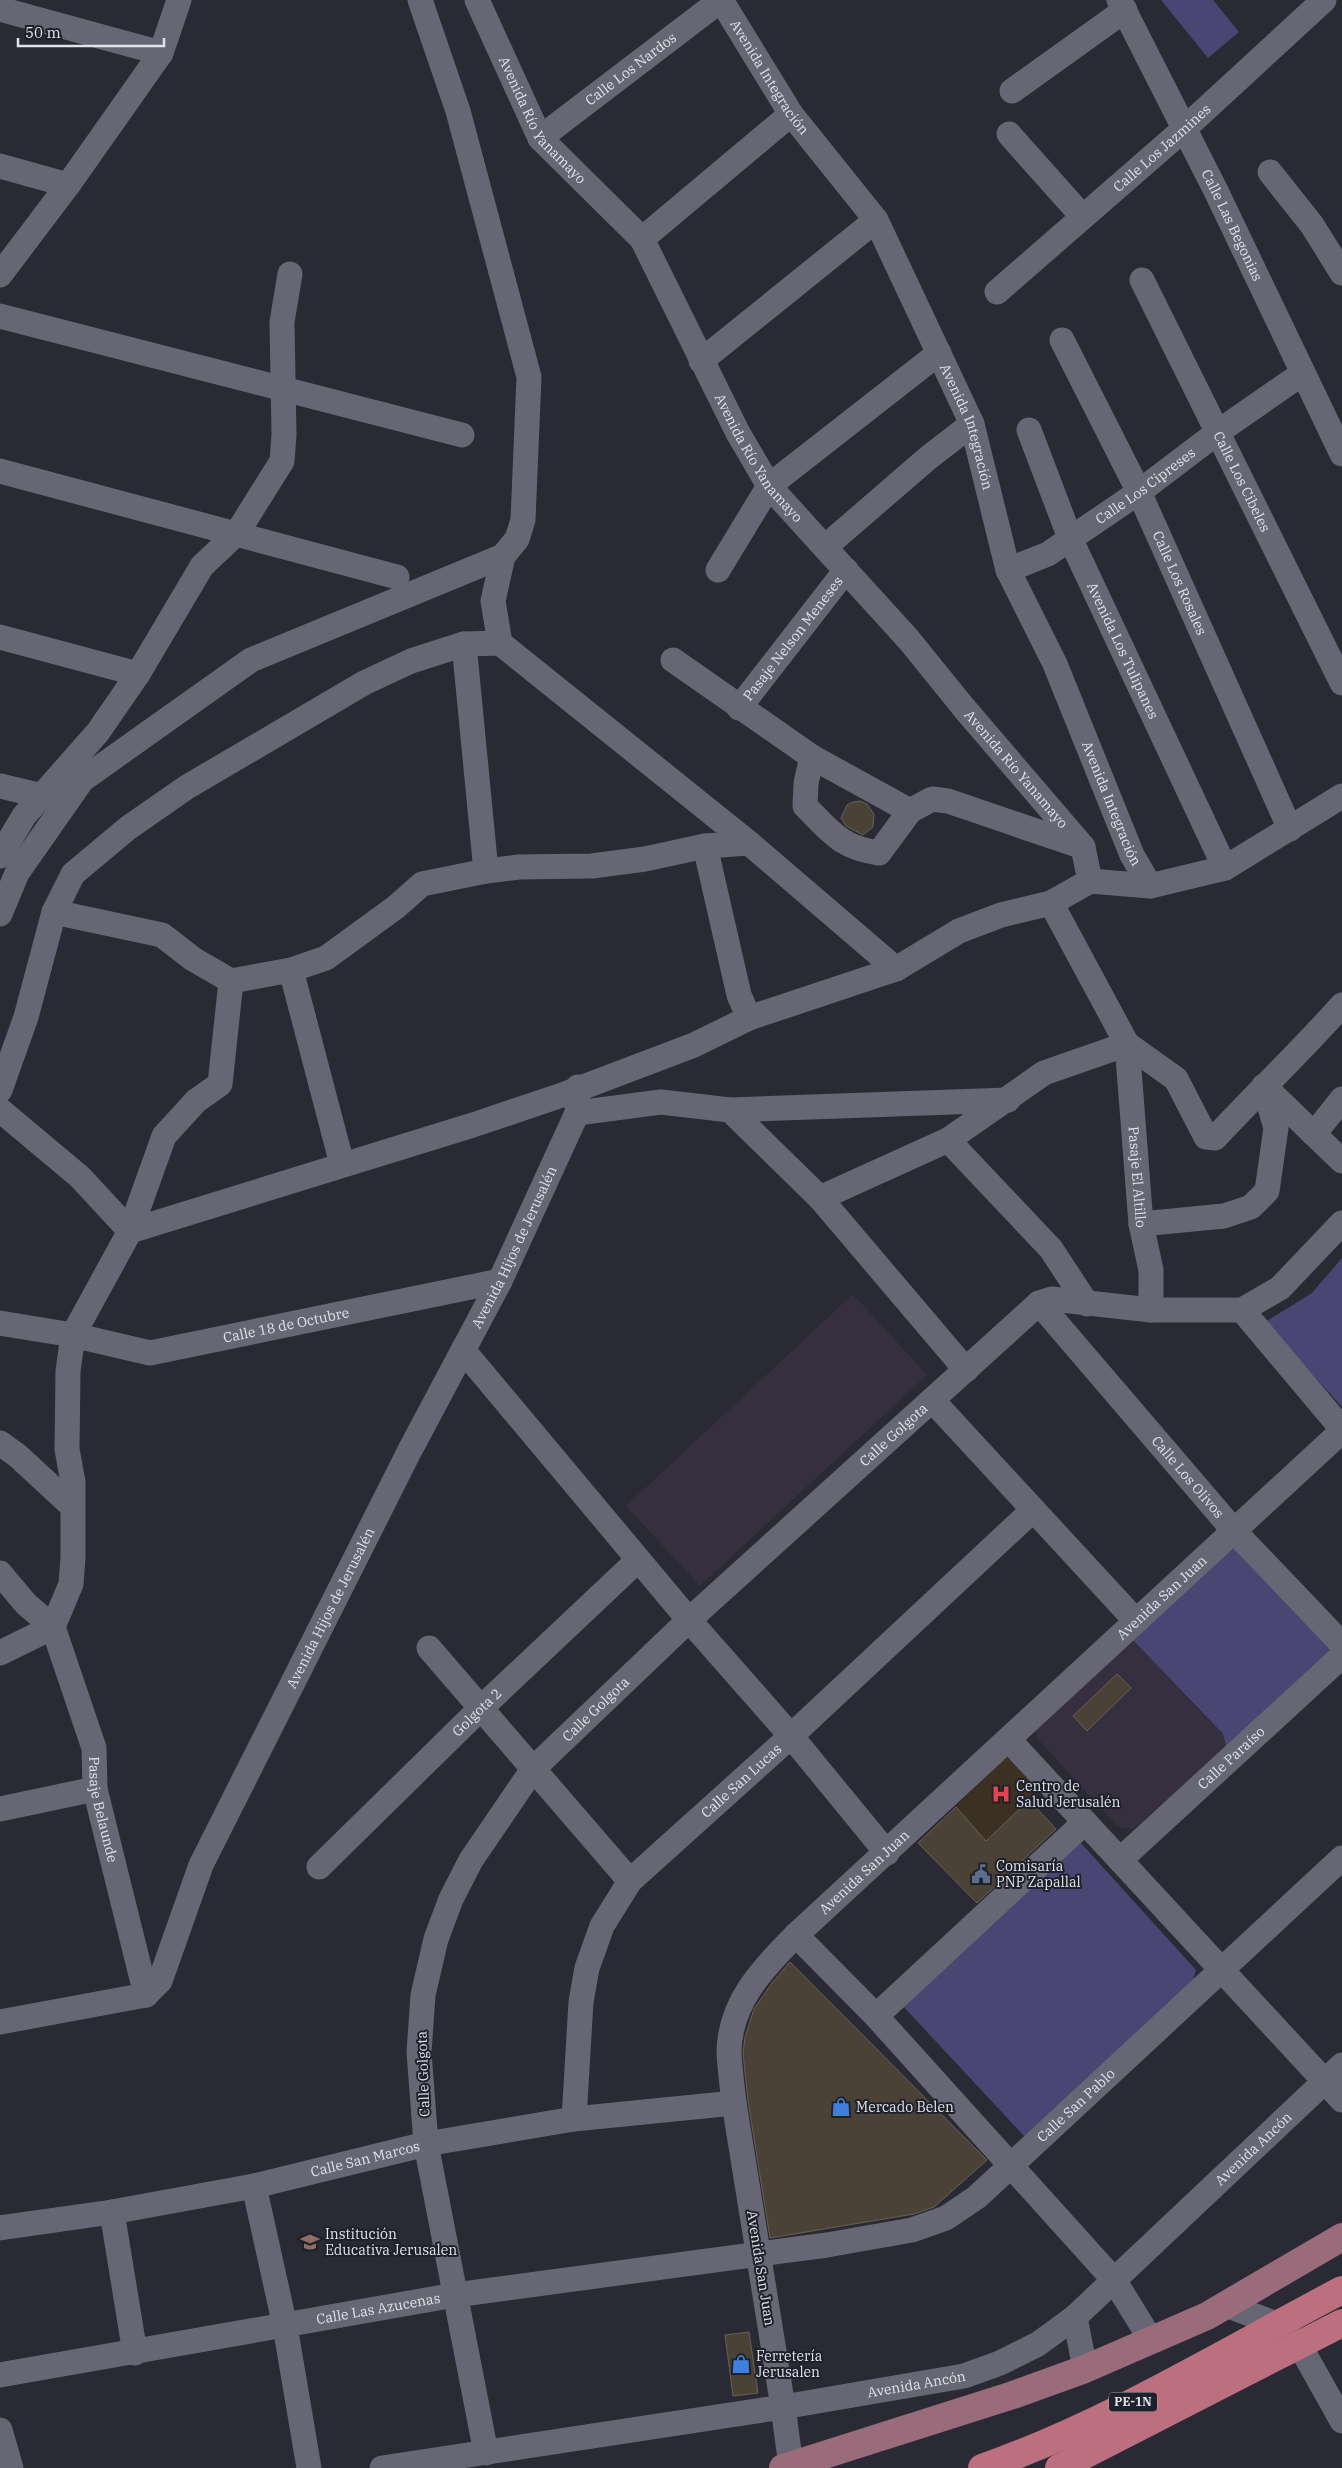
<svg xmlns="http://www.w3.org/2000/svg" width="1342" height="2468" font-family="'IBM Plex Serif',serif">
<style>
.education{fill:#352f40}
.medical{fill:#3c3022}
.green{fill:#494673}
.building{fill:#4b4237;stroke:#695f54}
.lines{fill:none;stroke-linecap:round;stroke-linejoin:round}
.minor{stroke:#666674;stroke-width:25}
.major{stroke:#996b7b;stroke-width:28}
.highway{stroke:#bb6f7f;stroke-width:28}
.labels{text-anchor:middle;stroke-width:4;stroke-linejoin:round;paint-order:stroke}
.shield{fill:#20202b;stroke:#a8a8b1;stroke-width:1}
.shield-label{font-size:12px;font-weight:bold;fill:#e2e2ea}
.street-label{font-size:14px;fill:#e2e2ea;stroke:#20202b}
.poi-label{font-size:14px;fill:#e2e2ea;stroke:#20202b;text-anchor:start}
</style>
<rect width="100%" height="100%" fill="#2a2a35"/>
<!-- education -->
<g class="education">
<path d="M853 1294 927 1375 700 1586 626 1506Z"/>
<path d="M1131 1638 1223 1735 1227 1750 1133 1829 1118 1827 1037 1738 1036 1728Z"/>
</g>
<!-- medical -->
<path class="medical" d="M1009 1754 1041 1788 986 1841 955 1807Z"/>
<!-- green -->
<g class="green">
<path d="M1161 0H1213L1239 32 1208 58Z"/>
<path d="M1342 1258V1407L1265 1322 1312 1293Z"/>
<path d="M1233 1548 1243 1549 1337 1650 1227 1750 1223 1734 1131 1638Z"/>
<path d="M1080 1842 1196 1970 1193 1981 1025 2137 901 2004Z"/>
</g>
<!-- building -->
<g class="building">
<path d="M860 801 867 804 874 814 873 827 863 835 846 826 841 818 847 805 853 802Z"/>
<path d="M1117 1674 1131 1688 1087 1731 1073 1716Z"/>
<path d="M1029 1800 1056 1829 977 1903 918 1843 956 1807 986 1841Z"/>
<path d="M790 1962 987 2160 934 2207 914 2214 770 2238 748 2101 743 2053 745 2037 754 2009 772 1983Z"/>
<path d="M749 2332 758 2393 733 2396 725 2335Z"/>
</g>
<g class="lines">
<!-- minor -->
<g class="minor">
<path d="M420 0 458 111 529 377 523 520 517 539 503 556 493 601 500 643"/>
<path id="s1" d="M477 0 540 138 642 239 738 433 769 486 909 640 964 708 1083 847 1090 881"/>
<path id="s2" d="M721 0 791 114 876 220 972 424 1008 570 1055 664 1132 855 1150 886"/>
<path id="s3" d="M1119 0 1216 191 1342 454"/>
<path d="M0 9 161 53"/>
<path d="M1012 91 1125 10"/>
<path d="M1009 134 1082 216"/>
<path id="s4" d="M540 138 721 0"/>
<path d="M0 166 68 185"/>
<path d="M1270 172 1312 225 1342 273"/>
<path d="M642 239 791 114"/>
<path d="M0 275 68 185 161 53 179 0"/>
<path id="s5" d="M1142 280 1342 683"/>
<path id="s6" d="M997 292 1184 129 1324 0"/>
<path d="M0 316 462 435"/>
<path id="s7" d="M1062 340 1139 492 1290 829"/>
<path d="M701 361 876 220"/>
<path id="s8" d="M1029 430 1070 538 1225 868"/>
<path d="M0 471 397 577"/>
<path d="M825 547 928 458 972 424"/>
<path d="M718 570 769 486 939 353"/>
<path id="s9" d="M1008 570 1048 554 1139 492 1218 432 1303 373"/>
<path d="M0 637 138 674"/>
<path d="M464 644 486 871"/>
<path d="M673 660 812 757 910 811 932 799 948 801 1083 847"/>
<path id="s10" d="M739 708 846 570"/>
<path d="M812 757 806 783 805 806C831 832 841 848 879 853L910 811"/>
<path d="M0 786 42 796"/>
<path d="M705 846 739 995 749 1018"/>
<path d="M0 856 24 816 98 732 138 674 202 566 237 533 282 461 284 435 282 322 290 274"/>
<path d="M1051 903 1127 1044 1176 1079 1206 1137 1215 1138C1257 1093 1301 1051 1342 1005"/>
<path d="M54 912 162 935 193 959 231 981 291 970 326 958 396 907 422 884 486 871 519 867 592 866 645 859 705 846 749 843"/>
<path d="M0 914 17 873 82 780 251 660 503 556"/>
<path d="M291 970 342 1164"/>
<path d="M1264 1086 1342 1161"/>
<path d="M0 1090 26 1017 54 912 73 874 128 828 187 787 364 683 411 661 464 644 500 643 749 843 896 969"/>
<path d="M0 1110 80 1177 130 1231 473 1125 565 1094 694 1045 749 1018 896 969 959 931 1001 915 1051 903 1090 881 1150 886 1225 868 1342 796"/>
<path d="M730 1110 820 1198 966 1370"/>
<path d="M577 1113 661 1102 730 1110 1008 1100"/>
<path d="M1314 1134 1342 1099"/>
<path d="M948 1140 1051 1249 1087 1304"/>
<path id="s11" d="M820 1198 948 1140 1044 1073 1127 1044 1141 1224 1151 1270V1310"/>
<path d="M1141 1224 1224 1216 1251 1207 1267 1191 1276 1128 1264 1086"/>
<path id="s12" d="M1039 1303 1235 1532 1342 1644"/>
<path d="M1242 1310 1342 1429"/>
<path id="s13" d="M0 1323 73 1335 150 1353 500 1281"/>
<path d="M463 1350 689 1620 791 1736 887 1853"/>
<path d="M933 1401 1136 1621"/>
<path d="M0 1443 18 1456 72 1506"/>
<path id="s14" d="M0 1573 26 1604 53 1627 94 1748 95 1789 146 1995"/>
<path d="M429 1648 630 1881"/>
<path d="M0 1653 53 1627 71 1584 73 1557V1482L67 1449 68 1371 73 1335 130 1231 164 1136 196 1101 220 1084 231 981"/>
<path d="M1009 1740 1342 2100"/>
<path d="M0 1809 95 1789"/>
<path id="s15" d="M1120 1860 1342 1656"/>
<path id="s16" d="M319 1867 480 1709 638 1560"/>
<path d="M796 1935 876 2016 1114 2280 1151 2340"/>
<path d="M876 2016 1085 1822"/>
<path id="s17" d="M0 2022 146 1995 160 1981 201 1865 410 1450 500 1281 577 1113 578 1087"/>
<path id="s18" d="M574 2119 581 2002 587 1968 602 1926 630 1881 791 1736 1033 1510"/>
<path d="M254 2186 285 2326 309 2468"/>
<path d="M112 2212 135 2353"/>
<path id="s19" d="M0 2228 112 2212 254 2186 426 2144 574 2119 734 2103"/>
<path d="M1226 2305 1279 2325 1300 2346 1342 2421"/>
<path d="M1075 2317 1085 2369"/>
<path id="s20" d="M0 2375 455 2295 827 2245 912 2230 946 2218 977 2197 1342 1858"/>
<path d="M0 2430 11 2468"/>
<path id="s21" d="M486 2453 426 2144 419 2052 423 1995 436 1939 451 1899 471 1860 533 1769 689 1620 1039 1303 1052 1299 1151 1310H1242L1280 1288 1342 1223"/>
<path id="s22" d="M791 2466 783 2407 734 2103C732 2086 730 2069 729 2053 729 2003 763 1968 796 1935L1342 1431"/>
<path id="s23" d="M382 2468 783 2407 964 2376 1000 2363 1038 2344 1075 2317 1342 2065"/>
</g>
<!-- major -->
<path class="major" d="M783 2468 1013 2395 1085 2369 1207 2316 1342 2237"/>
<!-- highway -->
<g class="highway">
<path d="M982 2468C1109 2423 1224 2352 1342 2290"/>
<path d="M1059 2468 1342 2323"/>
</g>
</g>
<!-- icons -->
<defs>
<g id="hospital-bare" transform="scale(1.5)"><path d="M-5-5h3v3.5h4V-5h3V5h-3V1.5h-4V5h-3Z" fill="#e0444e" stroke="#20202b" stroke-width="2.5" paint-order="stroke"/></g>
<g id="civic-bare" transform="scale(1.5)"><path d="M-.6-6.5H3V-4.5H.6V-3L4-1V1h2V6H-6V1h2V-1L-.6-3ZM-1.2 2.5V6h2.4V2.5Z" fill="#5c6f8a" stroke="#20202b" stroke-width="2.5" paint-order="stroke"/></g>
<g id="shop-bare" transform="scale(1.5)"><path d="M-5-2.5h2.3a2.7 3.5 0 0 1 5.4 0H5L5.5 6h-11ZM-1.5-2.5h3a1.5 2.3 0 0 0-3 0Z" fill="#3f7fe0" stroke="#20202b" stroke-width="2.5" paint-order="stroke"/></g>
<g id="school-bare" transform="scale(1.5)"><path d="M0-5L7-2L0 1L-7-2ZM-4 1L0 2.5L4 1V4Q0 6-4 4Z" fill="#8d6e63" stroke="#20202b" stroke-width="2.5" paint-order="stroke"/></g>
</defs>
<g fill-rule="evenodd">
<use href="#hospital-bare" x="1001" y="1794"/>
<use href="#civic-bare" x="981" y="1874"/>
<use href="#shop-bare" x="841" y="2107"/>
<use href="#school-bare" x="310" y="2242"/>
<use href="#shop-bare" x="741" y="2364"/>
</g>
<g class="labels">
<!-- shield labels -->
<rect class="shield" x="1109" y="2392.5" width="48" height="19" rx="4"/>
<g class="shield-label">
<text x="1133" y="2406">PE-1N</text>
</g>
<!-- street labels -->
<g class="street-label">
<text dy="5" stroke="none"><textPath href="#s4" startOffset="114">Calle Los Nardos</textPath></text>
<text dy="5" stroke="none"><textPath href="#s2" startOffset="91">Avenida Integración</textPath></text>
<text dy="5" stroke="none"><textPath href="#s1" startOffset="138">Avenida Río Yanamayo</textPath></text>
<text dy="5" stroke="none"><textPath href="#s6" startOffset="219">Calle Los Jazmines</textPath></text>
<text dy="5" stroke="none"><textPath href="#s3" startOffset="252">Calle Las Begonias</textPath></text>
<text dy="5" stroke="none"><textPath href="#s2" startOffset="496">Avenida Integración</textPath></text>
<text dy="5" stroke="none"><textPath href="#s1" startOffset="544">Avenida Río Yanamayo</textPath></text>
<text dy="5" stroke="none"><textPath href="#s5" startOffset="225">Calle Los Cibeles</textPath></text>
<text dy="5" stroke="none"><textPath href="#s9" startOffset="162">Calle Los Cipreses</textPath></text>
<text dy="5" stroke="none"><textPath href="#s7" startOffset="270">Calle Los Rosales</textPath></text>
<text dy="5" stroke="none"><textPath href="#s10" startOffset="88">Pasaje Nelson Meneses</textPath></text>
<text dy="5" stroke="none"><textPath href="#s8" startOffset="240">Avenida Los Tulipanes</textPath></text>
<text dy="5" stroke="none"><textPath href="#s1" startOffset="949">Avenida Río Yanamayo</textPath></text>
<text dy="5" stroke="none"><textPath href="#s2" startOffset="901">Avenida Integración</textPath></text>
<text dy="5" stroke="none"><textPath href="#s11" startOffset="479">Pasaje El Altillo</textPath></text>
<text dy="5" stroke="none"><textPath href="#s17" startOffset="984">Avenida Hijos de Jerusalén</textPath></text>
<text dy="5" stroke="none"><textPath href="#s13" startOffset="292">Calle 18 de Octubre</textPath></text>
<text dy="5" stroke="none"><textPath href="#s21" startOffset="1210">Calle Golgota</textPath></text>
<text dy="5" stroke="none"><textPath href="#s12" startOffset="229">Calle Los Olivos</textPath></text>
<text dy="5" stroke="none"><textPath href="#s22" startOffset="1055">Avenida San Juan</textPath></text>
<text dy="5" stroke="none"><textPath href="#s17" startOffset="579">Avenida Hijos de Jerusalén</textPath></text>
<text dy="5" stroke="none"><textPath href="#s21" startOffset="805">Calle Golgota</textPath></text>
<text dy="5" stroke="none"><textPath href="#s16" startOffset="221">Golgota 2</textPath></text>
<text dy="5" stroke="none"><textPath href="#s15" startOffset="151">Calle Paraíso</textPath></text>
<text dy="5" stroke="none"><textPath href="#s18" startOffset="399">Calle San Lucas</textPath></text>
<text dy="5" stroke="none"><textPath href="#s14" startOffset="266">Pasaje Belaunde</textPath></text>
<text dy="5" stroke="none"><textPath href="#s22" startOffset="650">Avenida San Juan</textPath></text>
<text transform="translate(423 2074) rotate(-92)" y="5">Calle Golgota</text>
<text dy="5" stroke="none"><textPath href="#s20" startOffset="1132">Calle San Pablo</textPath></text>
<text dy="5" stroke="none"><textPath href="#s23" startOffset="961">Avenida Ancón</textPath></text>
<text dy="5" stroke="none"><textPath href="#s19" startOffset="372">Calle San Marcos</textPath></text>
<text transform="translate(761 2268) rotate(81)" y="5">Avenida San Juan</text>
<text dy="5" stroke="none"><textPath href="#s20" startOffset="384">Calle Las Azucenas</textPath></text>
<text dy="5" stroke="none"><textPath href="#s23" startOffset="541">Avenida Ancón</textPath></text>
</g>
<!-- poi labels -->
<g class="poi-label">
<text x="1016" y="1791">Centro de<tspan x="1016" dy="16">Salud Jerusalén</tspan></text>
<text x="996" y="1871">Comisaría<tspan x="996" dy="16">PNP Zapallal</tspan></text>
<text x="856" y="2112">Mercado Belen</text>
<text x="325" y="2239">Institución<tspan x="325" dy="16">Educativa Jerusalen</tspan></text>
<text x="756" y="2361">Ferretería<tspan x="756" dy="16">Jerusalen</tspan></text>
</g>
</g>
<!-- scale -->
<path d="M18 38v8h146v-8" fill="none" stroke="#e2e2ea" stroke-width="2.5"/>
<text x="25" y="38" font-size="15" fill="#e2e2ea" stroke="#20202b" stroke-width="4" paint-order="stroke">50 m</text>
</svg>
